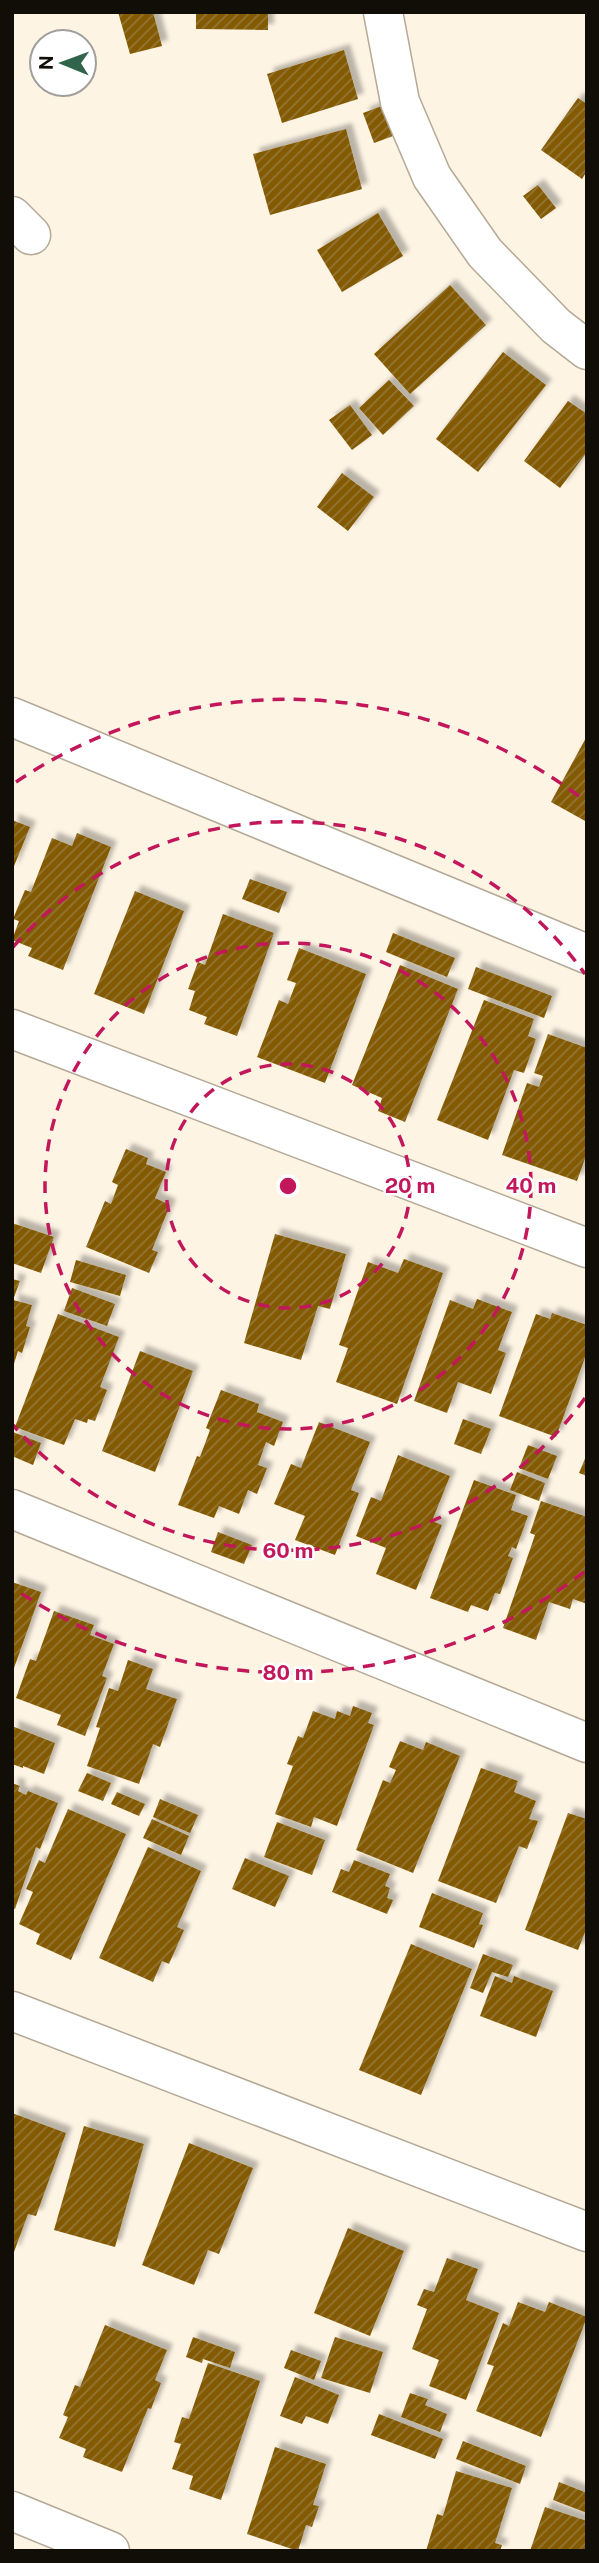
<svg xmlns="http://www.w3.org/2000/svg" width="599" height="2563" font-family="'Public Sans',sans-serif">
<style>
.building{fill:url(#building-hatch);filter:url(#shadow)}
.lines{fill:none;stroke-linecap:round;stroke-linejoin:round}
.minor-casing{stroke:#b4a996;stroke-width:41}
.minor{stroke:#fff;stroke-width:38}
.ring{fill:none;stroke:#c2185b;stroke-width:3.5;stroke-dasharray:12 9}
.centre{fill:#c2185b;stroke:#fff;stroke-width:3.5}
.ring-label{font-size:21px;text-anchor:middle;font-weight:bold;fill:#c2185b;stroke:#fff;stroke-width:5;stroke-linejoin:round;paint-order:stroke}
</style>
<defs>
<pattern id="building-hatch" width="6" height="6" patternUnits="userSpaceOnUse" patternTransform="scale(1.75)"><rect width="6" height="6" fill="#835a02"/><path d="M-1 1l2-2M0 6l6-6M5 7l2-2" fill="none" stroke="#937638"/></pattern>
<filter id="shadow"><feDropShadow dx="6" dy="-6" stdDeviation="2" flood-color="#0004"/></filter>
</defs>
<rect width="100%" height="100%" fill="#fef4e4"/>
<!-- building -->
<g class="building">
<path d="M118 12H153L162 46 130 54Z"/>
<path d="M196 12H268V30L196 29Z"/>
<path d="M344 50 358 99 282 123 267 74Z"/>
<path d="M578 98 587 104V171L582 179 541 150Z"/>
<path d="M382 106 393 136 374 143 363 113Z"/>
<path d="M346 129 362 189 270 215 253 154Z"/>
<path d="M538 185 556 208 541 219 523 196Z"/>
<path d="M378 213 403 256 342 292 317 250Z"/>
<path d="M450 285 486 325 410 394 374 354Z"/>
<path d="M503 352 546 385 478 472 436 439Z"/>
<path d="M389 380 414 406 383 435 359 408Z"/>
<path d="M568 401 587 414V452L560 488 524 461Z"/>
<path d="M350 405 372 435 352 450 329 420Z"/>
<path d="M342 473 374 497 348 531 317 507Z"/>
<path d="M587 736V822L551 802Z"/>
<path d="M12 820 30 827 12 871Z"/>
<path d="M77 833 111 847 63 970 28 956 32 948 12 940 19 921 13 919 25 890 31 892 52 838 72 846Z"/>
<path d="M250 879 287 892 279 913 242 899Z"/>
<path d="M135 891 184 911 144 1014 94 994Z"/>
<path d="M223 914 274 933 237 1036 204 1024 207 1017 189 1010 195 991 188 989 198 962 205 965Z"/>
<path d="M393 933 455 958 447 977 386 952Z"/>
<path d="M299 948 366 974 325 1083 257 1057 279 1000 288 1004 296 983 287 980Z"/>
<path d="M400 965 458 989 405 1122 378 1111 382 1098 352 1085Z"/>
<path d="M476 967 552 996 544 1018 468 989Z"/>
<path d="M484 1000 534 1019 528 1036 536 1039 524 1073 514 1070 488 1140 437 1120Z"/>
<path d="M548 1034 587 1048V1153L577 1181 502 1155 527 1083 539 1087 543 1076 534 1073Z"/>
<path d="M126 1149 148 1158 146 1164 166 1172 155 1198 170 1205 152 1250 158 1252 149 1273 86 1247 105 1201 111 1204 118 1185 112 1182Z"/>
<path d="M12 1223 54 1237 41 1273 12 1263Z"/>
<path d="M275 1234 346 1254 330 1309 318 1306 301 1360 244 1343Z"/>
<path d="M404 1259 443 1273 397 1404 336 1382 348 1348 339 1345 368 1262 398 1273Z"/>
<path d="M76 1260 126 1275 120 1296 70 1282Z"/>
<path d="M12 1279 20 1281 13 1300 32 1305 26 1326 30 1327 22 1353 18 1351 13 1367Z"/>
<path d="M72 1288 115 1304 107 1326 64 1311Z"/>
<path d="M477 1299 512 1312 498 1350 506 1353 491 1394 458 1382 447 1413 414 1401 450 1300 473 1309Z"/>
<path d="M552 1313 587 1325V1352L556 1437 499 1416 536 1314 550 1319Z"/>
<path d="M58 1314 119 1337 100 1387 107 1390 95 1421 88 1419 87 1423 75 1419 64 1445 15 1427Z"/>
<path d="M140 1351 193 1371 155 1472 102 1451Z"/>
<path d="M221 1390 259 1404 257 1412 283 1422 274 1446 266 1442 258 1465 267 1468 257 1494 248 1490 239 1514 219 1506 214 1518 178 1505 197 1456 200 1457 210 1430 206 1428Z"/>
<path d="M463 1419 491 1429 481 1454 454 1444Z"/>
<path d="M319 1422 370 1442 351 1490 359 1493 335 1555 295 1540 305 1516 274 1504 291 1464 301 1468Z"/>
<path d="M13 1432 41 1443 33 1465 12 1456Z"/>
<path d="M528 1445 557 1456 548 1479 519 1468Z"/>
<path d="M587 1454V1476L579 1473Z"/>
<path d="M398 1455 450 1476 432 1521 442 1525 416 1590 376 1574 386 1548 356 1536 371 1497 381 1501Z"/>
<path d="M517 1472 545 1483 539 1501 510 1490Z"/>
<path d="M474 1480 516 1495 511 1510 528 1516 516 1549 512 1547 508 1556 513 1558 500 1594 495 1593 488 1611 471 1605 468 1612 430 1598Z"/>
<path d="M541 1501 587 1517V1604L573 1599 570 1609 549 1602 536 1640 503 1628 535 1535 530 1533Z"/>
<path d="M218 1532 252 1545 244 1564 211 1552Z"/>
<path d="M12 1582 41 1592 13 1671H12Z"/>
<path d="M54 1611 94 1625 90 1635 114 1644 102 1676 107 1678 85 1736 57 1725 61 1715 16 1698 30 1659 36 1661Z"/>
<path d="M128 1660 153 1669 146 1689 177 1699 160 1747 153 1744 139 1784 87 1766 100 1728 96 1727 109 1688 118 1691Z"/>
<path d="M353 1706 372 1713 368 1723 374 1725 337 1826 314 1817 311 1827 275 1814 293 1766 287 1764 298 1736 303 1738 313 1711 335 1719 337 1711 350 1716Z"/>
<path d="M12 1726 55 1743 44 1774 23 1766V1768L12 1764Z"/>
<path d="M400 1741 423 1750 426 1742 460 1756 413 1873 356 1850 383 1780 390 1783 396 1770 389 1767Z"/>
<path d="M481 1768 518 1781 514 1792 536 1801 529 1819 538 1821 527 1849 519 1846 496 1903 438 1881Z"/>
<path d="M87 1773 111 1783 103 1801 78 1791Z"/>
<path d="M12 1783 20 1786 18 1791 26 1795 28 1791 58 1803 40 1849 36 1847 15 1909 12 1907Z"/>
<path d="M117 1792 145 1804 139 1816 111 1804Z"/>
<path d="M160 1799 198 1815 190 1833 153 1817Z"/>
<path d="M68 1809 126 1834 71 1960 36 1944 40 1934 19 1924 33 1892 26 1889 39 1860 45 1863Z"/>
<path d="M568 1813 587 1819V1927L578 1950 525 1930Z"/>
<path d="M152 1819 189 1836 181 1855 143 1838Z"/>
<path d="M277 1822 325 1840 312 1875 264 1857Z"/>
<path d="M148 1847 201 1871 177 1927 184 1930 169 1964 162 1961 153 1982 99 1958Z"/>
<path d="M245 1858 289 1876 275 1907 232 1889Z"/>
<path d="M354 1860 390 1874 385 1886 390 1888 387 1898 393 1900 387 1914 332 1892 341 1869 349 1872Z"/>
<path d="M432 1893 483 1913 479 1924 483 1925 474 1948 419 1927Z"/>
<path d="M411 1944 472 1969 421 2095 359 2070Z"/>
<path d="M483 1954 513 1965 508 1977 492 1972 483 1993 470 1988Z"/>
<path d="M495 1976 512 1983 514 1976 553 1991 536 2037 480 2016Z"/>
<path d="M12 2113 66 2133 36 2216 28 2214 14 2252 12 2251Z"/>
<path d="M84 2126 144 2144 115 2247 54 2230Z"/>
<path d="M189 2143 253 2168 219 2254 208 2250 194 2285 142 2265Z"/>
<path d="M348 2228 404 2251 370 2336 314 2313Z"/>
<path d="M447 2258 478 2269 466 2300 499 2313 466 2400 429 2386 439 2360 412 2349 427 2309 417 2305 424 2289 434 2292Z"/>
<path d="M518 2302 545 2312 549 2302 587 2317 541 2437 476 2411 494 2366 487 2364 503 2323 509 2326Z"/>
<path d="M105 2325 167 2350 155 2380 161 2383 151 2409 148 2408 122 2472 83 2457 86 2449 59 2438 68 2417 63 2415 75 2385 80 2387Z"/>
<path d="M193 2337 235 2352 230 2368 203 2359 202 2363 186 2357Z"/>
<path d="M335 2337 383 2352 370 2393 321 2378Z"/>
<path d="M291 2350 321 2361 314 2380 284 2368Z"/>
<path d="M208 2363 260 2381 221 2500 189 2489 193 2476 172 2469 181 2444 174 2442 182 2417 189 2419Z"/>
<path d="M295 2377 339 2395 328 2424 306 2416 302 2424 280 2416Z"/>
<path d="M410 2393 428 2399 425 2405 447 2414 440 2432 401 2417Z"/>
<path d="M379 2414 443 2439 435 2459 371 2435Z"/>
<path d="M463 2441 526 2466 520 2484 456 2459Z"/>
<path d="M275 2447 326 2464 313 2505 319 2506 312 2527 306 2525 298 2551 247 2534Z"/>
<path d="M456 2471 512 2488 495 2543 502 2545 500 2551H426L437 2514 443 2516Z"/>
<path d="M559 2482 587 2493V2513L553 2500Z"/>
<path d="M545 2507 587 2521V2551H530Z"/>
</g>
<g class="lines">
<!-- minor casing -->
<g class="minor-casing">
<g id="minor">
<path d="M383 12 400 102 432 177 485 253 556 326 587 350"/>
<path d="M12 216 31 235"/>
<path d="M12 717 587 954"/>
<path d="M12 1029 587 1248"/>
<path d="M12 1509 587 1743"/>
<path d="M12 2011 587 2232"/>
<path d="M12 2511 110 2551"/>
</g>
</g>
<!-- minor -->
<use href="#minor" class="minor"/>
</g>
<!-- distance rings -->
<g class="ring">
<circle cx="288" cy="1186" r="122"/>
<circle cx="288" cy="1186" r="243"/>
<path d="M585 1398A365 365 0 0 1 13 1425M13 947A365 365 0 0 1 585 974"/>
<path d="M584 1572A487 487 0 0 1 16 1590M16 782A487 487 0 0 1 584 800"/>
</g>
<circle cx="288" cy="1186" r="10" class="centre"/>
<g class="ring-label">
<text x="410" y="1193">20 m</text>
<text x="531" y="1193">40 m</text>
<text x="288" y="1558">60 m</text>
<text x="288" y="1680">80 m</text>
</g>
<!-- border -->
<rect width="599" height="2563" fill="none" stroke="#110d07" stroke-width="28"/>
<!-- north arrow -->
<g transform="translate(63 63) rotate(271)"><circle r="33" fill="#ffffff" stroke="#a09e9c" stroke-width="2"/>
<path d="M0-5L12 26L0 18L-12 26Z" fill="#30654b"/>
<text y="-10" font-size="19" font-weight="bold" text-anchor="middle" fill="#110d07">N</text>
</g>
</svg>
